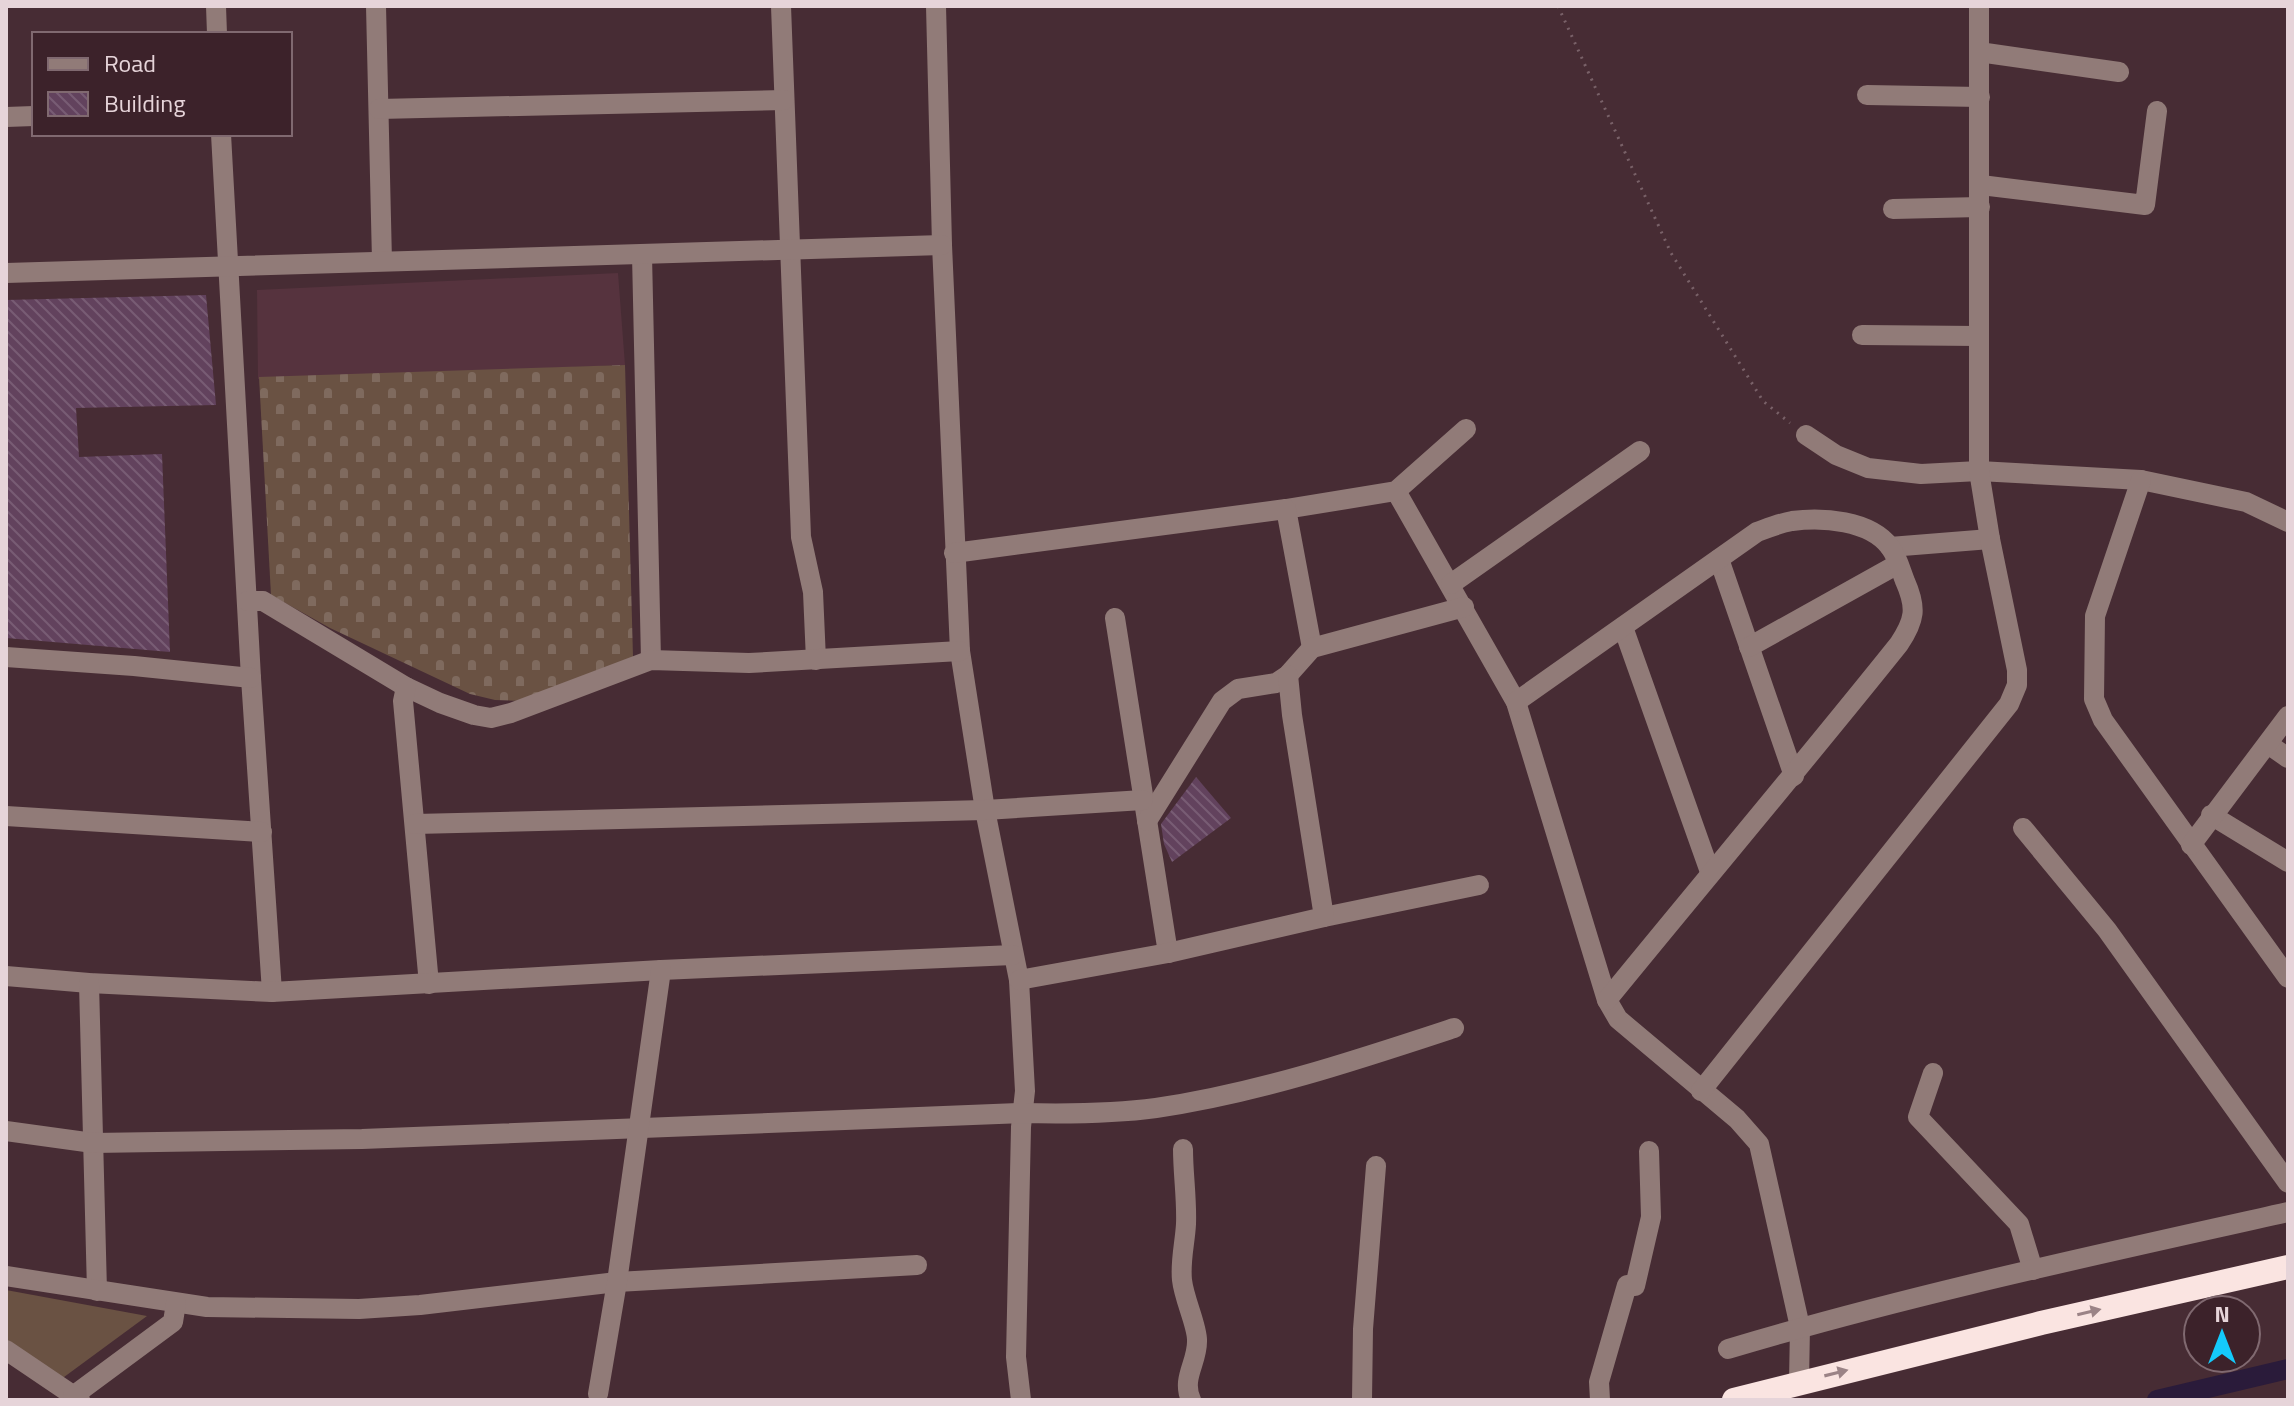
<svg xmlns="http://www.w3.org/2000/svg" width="2294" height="1406" font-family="'Titillium Web',sans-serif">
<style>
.built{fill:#56333e}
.cemetery{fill:url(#cemetery-stones)}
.park{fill:#6a5243}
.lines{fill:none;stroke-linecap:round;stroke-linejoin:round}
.canal{stroke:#2a1b3a;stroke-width:20}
.building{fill:url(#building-back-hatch)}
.path{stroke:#796168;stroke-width:3;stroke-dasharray:2 6;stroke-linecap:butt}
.minor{stroke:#917b78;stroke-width:20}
.highway{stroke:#fae4e1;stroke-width:24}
.oneway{fill:#9b8386}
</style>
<defs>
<pattern id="cemetery-stones" width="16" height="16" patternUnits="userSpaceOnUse" patternTransform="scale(2)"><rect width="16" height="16" fill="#6a5243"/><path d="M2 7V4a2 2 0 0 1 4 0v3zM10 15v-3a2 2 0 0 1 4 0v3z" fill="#7f6a5e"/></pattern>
<pattern id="building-back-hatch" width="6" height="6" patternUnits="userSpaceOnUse" patternTransform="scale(2)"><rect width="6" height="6" fill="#62425d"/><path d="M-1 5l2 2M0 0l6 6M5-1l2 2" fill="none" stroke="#785c74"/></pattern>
</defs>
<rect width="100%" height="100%" fill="#472c34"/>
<!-- built -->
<path class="built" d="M618 273 625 365 258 379 257 290Z"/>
<!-- cemetery -->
<path class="cemetery" d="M625 365 633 657 521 701 495 700 470 694 330 628 271 595 259 377Z"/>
<!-- park -->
<path class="park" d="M6 1290 147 1316 60 1380 6 1343Z"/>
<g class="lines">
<!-- canal -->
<path class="canal" d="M2157 1400 2288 1369"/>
</g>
<!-- building -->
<g class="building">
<path d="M206 295 216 405 76 408 79 457 162 454 170 652 6 638V300Z"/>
<path d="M1196 777 1231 818 1172 862 1164 844 1161 824Z"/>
</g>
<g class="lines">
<!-- path -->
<path class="path" d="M1558 6 1671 253 1763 401 1790 423"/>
<!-- minor -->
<g class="minor">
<path d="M216 6 217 34"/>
<path d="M376 6 382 261"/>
<path d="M781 6 801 537 813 592 816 660"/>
<path d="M936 6 942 245 960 651 985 810 1019 980 1025 1091 1021 1127 1016 1357 1021 1400"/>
<path d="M1979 52 2119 72"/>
<path d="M1867 95 1980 97"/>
<path d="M379 109 784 100"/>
<path d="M6 117 34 116"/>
<path d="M221 134 251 678 272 992"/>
<path d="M1981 185 2145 205 2157 111"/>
<path d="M1893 209 1980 207"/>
<path d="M642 255 651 660"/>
<path d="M6 273 942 245"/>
<path d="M1862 335 1978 336"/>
<path d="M1806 435 1836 455 1868 468 1921 474 1979 471 2141 480 2246 502 2288 522"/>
<path d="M2141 480 2095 616 2094 699 2103 720 2288 978"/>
<path d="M1396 491 1516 702 1607 1000 1618 1019 1737 1119 1759 1144 1800 1327 1799 1382"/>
<path d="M1286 509 1396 491 1466 429"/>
<path d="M1890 547 1990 539"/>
<path d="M954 553 1286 509 1312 648"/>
<path d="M1719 559 1794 776"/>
<path d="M1451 584 1640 451"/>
<path d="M247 601H263L406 687 440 703 474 715 491 718 511 713 651 660 749 663 960 651"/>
<path d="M1115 618 1168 953"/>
<path d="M1623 627 1710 872"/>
<path d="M1749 647 1898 564"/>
<path d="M6 657 134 666 251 678"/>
<path d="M406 687 403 701 429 984"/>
<path d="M1516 702 1757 532C1768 528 1780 523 1792 521 1822 517 1870 520 1890 547 1897 556 1901 571 1905 581 1917 608 1915 620 1899 644 1803 764 1704 881 1607 1000"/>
<path d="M2268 744 2288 758"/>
<path d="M2211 815 2288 862"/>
<path d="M6 816 262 832"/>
<path d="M1147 821 1222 701 1238 689 1276 683 1288 675 1312 648 1464 607"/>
<path d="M415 824 985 810 1143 800"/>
<path d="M2023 828 2107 930 2288 1183"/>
<path d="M2191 845 2288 716"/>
<path d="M1324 917 1479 885"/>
<path d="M6 976 89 983 272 992 661 970 1013 955"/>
<path d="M1019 980 1168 953 1324 917 1292 715 1288 675"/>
<path d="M89 983 97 1291"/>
<path d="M1933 1073 1918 1117 2019 1224 2033 1270"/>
<path d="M1701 1091 2009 704 2017 685V670L1990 539 1979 471V6"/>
<path d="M6 1131 93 1143 362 1139 1021 1113C1066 1114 1112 1114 1156 1108 1258 1093 1357 1060 1454 1028"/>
<path d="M1183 1149C1183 1174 1187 1199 1186 1224 1185 1243 1180 1261 1182 1280 1184 1299 1197 1325 1197 1340 1198 1362 1181 1378 1191 1400"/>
<path d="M6 1276 207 1307 359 1309 420 1305 617 1282 917 1265"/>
<path d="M1728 1349C1912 1294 2101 1254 2288 1212"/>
<path d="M6 1350 80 1400"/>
<path d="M598 1394 617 1282 661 970"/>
<path d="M73 1396 173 1322 176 1303"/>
<path d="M1362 1400 1363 1329 1376 1166"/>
<path d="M1600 1400 1599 1382 1627 1285 1635 1286 1651 1217 1649 1151"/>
</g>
<!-- highway -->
<path class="highway" d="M1734 1400 2041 1323 2288 1267"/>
</g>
<!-- one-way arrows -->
<defs><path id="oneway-solid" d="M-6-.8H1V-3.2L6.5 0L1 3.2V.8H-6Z" transform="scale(2)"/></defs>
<g class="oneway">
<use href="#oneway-solid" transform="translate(2089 1312) rotate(-13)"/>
<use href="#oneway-solid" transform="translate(1836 1373) rotate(-14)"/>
</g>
<!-- border -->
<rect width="2294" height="1406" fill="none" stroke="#e6d4d9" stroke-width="16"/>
<!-- legend -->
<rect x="32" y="32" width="260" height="104" fill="#3c222a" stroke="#806970" stroke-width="2"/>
<rect x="48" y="58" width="40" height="12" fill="#917b78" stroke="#806970" stroke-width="2"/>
<text x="104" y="72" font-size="24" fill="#e6d4d9">Road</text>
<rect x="48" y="92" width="40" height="24" fill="url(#building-back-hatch)" stroke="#806970" stroke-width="2"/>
<text x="104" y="112" font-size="24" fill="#e6d4d9">Building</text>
<!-- north arrow -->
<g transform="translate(2222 1334)"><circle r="38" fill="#3c222a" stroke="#806970" stroke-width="2"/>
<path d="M0-6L14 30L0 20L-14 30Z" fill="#14cafb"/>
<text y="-12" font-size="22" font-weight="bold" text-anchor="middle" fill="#e6d4d9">N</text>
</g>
</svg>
